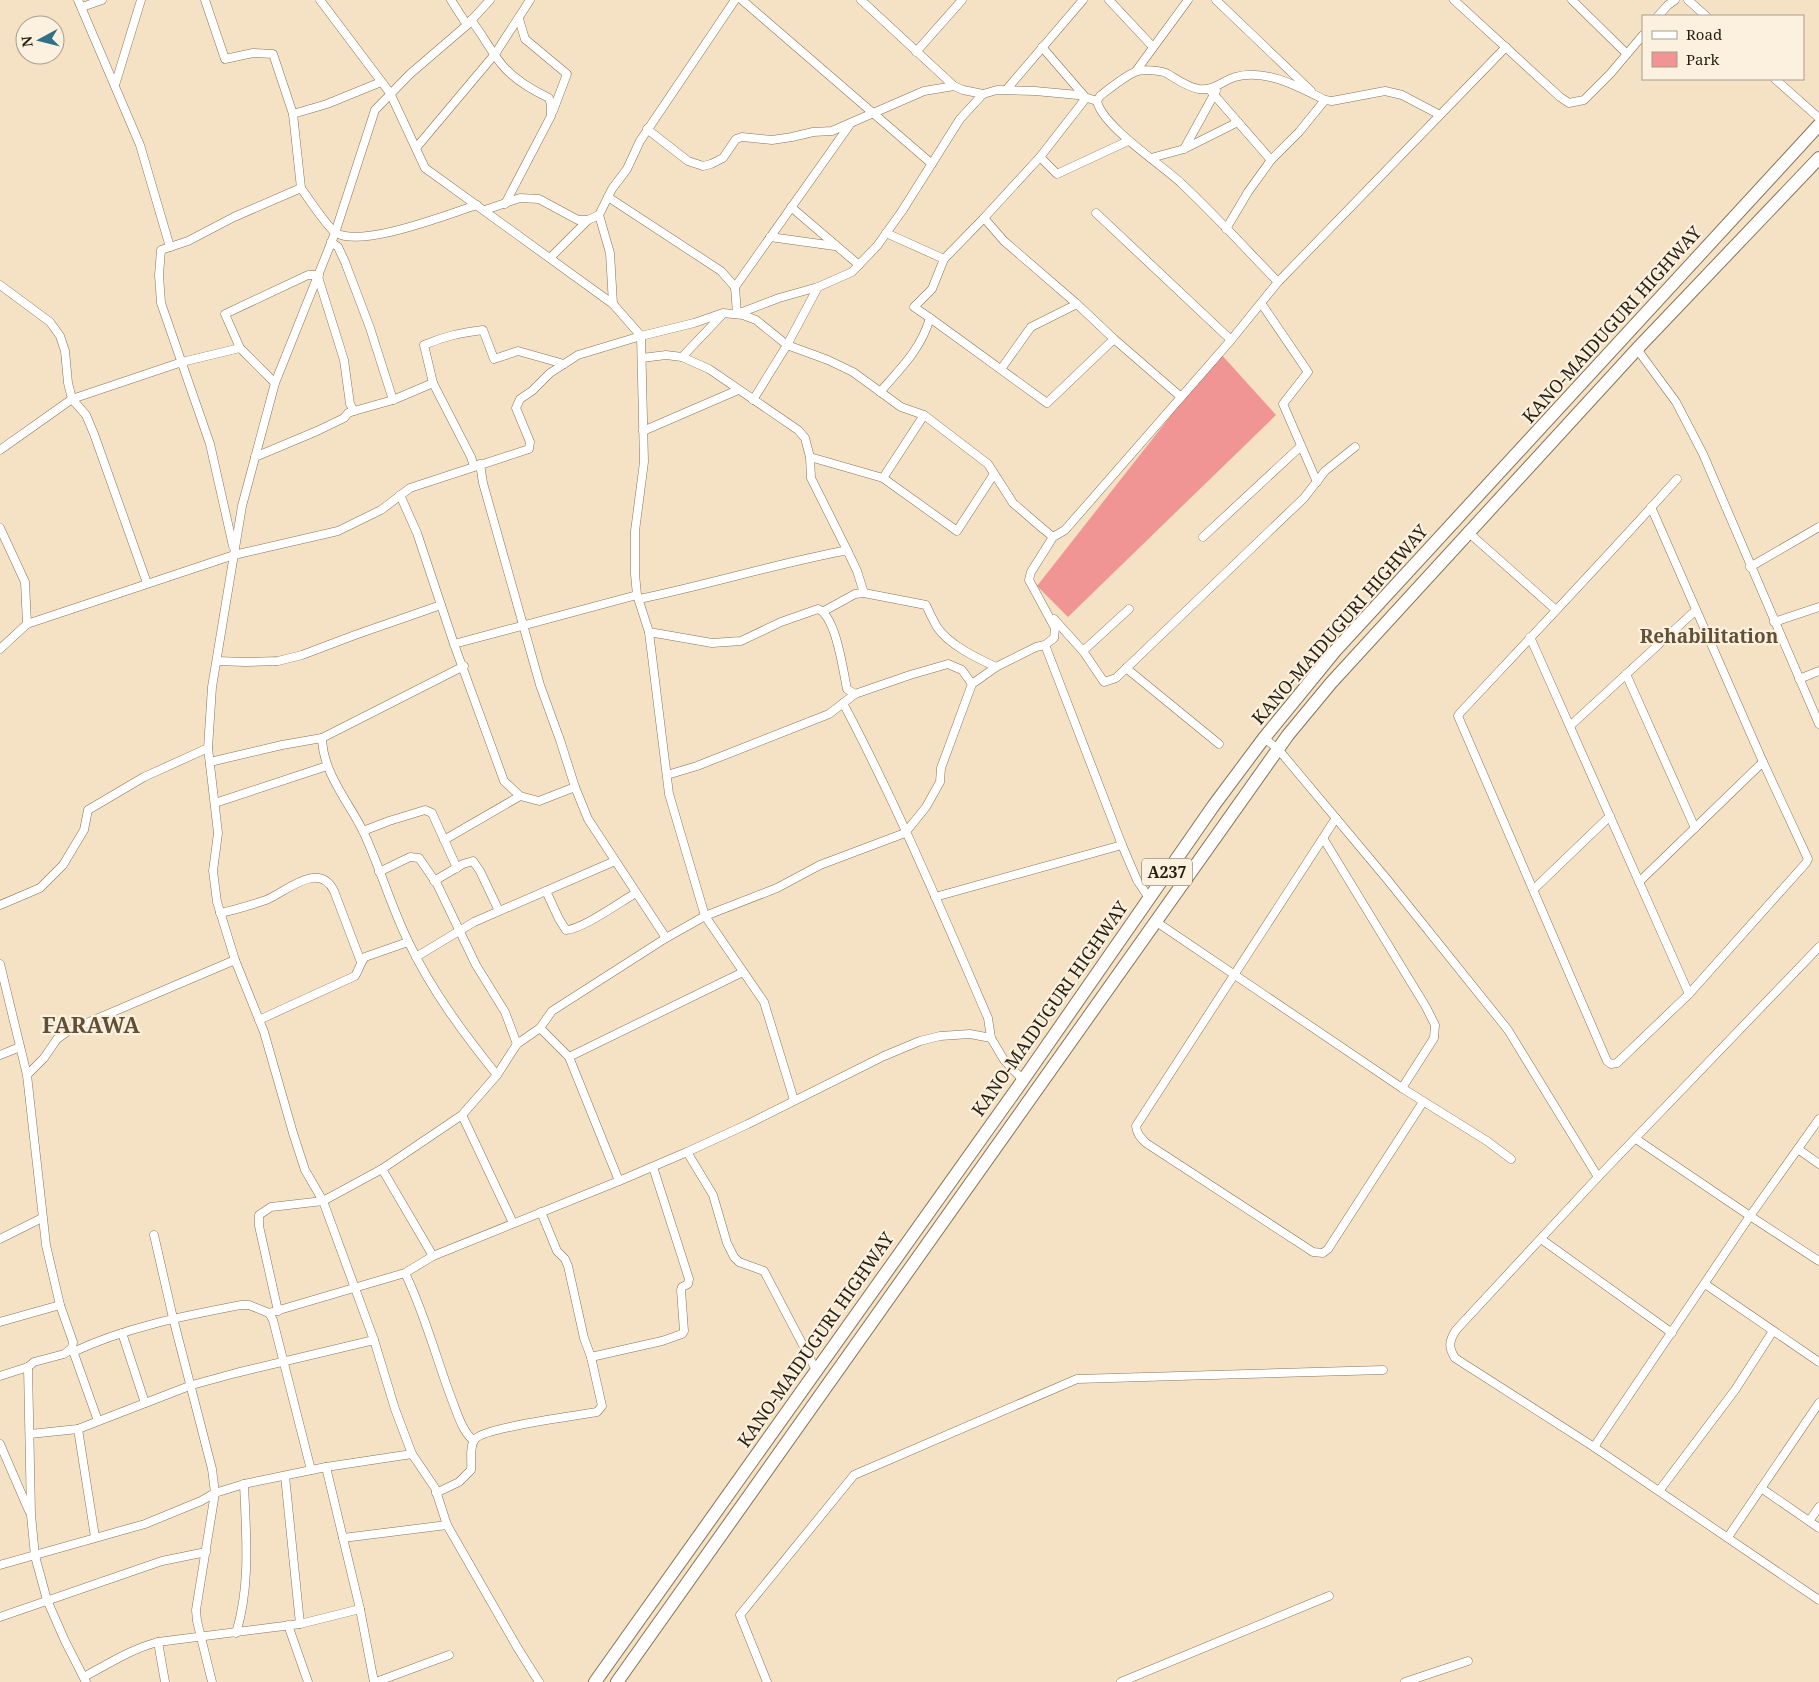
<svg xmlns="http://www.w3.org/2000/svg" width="1819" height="1682" font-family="'Noto Serif',serif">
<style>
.green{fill:#f09494}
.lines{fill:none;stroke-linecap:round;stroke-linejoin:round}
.minor-casing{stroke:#86755a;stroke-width:9}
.trunk-casing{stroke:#86755a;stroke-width:14}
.minor{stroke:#fff;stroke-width:8}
.trunk{stroke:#fff;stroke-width:12}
.labels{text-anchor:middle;stroke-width:4.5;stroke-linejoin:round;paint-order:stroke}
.shield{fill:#fcf1df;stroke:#665e51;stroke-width:1}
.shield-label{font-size:16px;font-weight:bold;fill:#251f14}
.street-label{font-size:18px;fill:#251f14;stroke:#fcf1df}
.neighbourhood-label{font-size:19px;font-weight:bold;fill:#605036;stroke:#fcf1df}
.district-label{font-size:22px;font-weight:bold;fill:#605036;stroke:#fcf1df}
</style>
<rect width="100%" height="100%" fill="#f5e2c4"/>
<!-- green -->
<path class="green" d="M1220 353 1276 415 1068 617 1037 586Z"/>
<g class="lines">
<!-- minor casing -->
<g class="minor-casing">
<g id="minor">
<path d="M78 0 140 145 170 247 161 250 159 275 161 303 210 444 233 546"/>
<path d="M205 0 225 59 253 53 273 54 293 114 301 188"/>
<path d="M320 0 390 93 425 168 613 304 641 336 644 462 635 531V574L637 595 649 632 669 794 705 916 764 1002 794 1100"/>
<path d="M451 0 467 25"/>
<path d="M490 0 467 25 410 74 375 110 335 233 275 383 242 506 212 687 208 748 218 833 213 871 217 902 235 960 264 1032 293 1133 305 1170 323 1201 374 1340 395 1409 412 1454 435 1488 447 1525 517 1647 539 1682"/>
<path d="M742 0 932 164"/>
<path d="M861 0 954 86 963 90 983 94"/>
<path d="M1109 0 1153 47"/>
<path d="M1216 0 1311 91"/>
<path d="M1454 0 1560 97 1569 103 1584 100 1610 74 1643 35"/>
<path d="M1572 0 1627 54"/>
<path d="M1688 0 1706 16"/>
<path d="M82 7 102 0"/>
<path d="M1658 16 1668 5 1675 0"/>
<path d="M519 19 525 39 567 74 553 111"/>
<path d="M471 20C483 35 491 52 503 66 515 80 532 90 549 98L551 105V116L505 204"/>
<path d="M916 52 962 0"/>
<path d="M1136 71 1188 0"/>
<path d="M1775 79 1819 118"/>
<path d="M115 85 141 0"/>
<path d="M1209 89 1271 160 1248 192 1226 229"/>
<path d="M1006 90 1083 0"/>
<path d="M293 114 327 104 381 82"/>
<path d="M647 129 688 161 703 166 711 164 723 158 736 139 742 137 772 140 792 137 813 132 832 131 924 91 954 86"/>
<path d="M416 148 495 54 530 0"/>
<path d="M1184 149 1216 91"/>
<path d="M1040 157 1086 98 1042 47"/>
<path d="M1151 158 1184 149 1238 122"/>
<path d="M1271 160 1299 132 1325 100"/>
<path d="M608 197 721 271 735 287 737 314 779 298 818 287 852 272 877 246 902 211 960 119 983 94 997 90 1035 91 1078 95 1097 101"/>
<path d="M791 207 859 265"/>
<path d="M485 210 520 198 539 199 578 220H588L599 215 612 189 627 169 640 141 735 0"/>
<path d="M1096 213 1231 340"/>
<path d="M599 215 610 253 613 304"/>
<path d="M984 218 1040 157 1057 174 1128 141"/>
<path d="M886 233 944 259"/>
<path d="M770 237 835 246"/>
<path d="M331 242 338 247 345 262 370 328 393 400 433 383 424 345C445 336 460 333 483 330L494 359 518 351 564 364"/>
<path d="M170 247 188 241 234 217 301 188C308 198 328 228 336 233 363 248 448 214 477 205"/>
<path d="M550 258 588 220"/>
<path d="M1278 282C1246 249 1215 215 1181 183 1162 165 1102 126 1097 101L1100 96C1109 89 1125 76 1135 72 1141 69 1162 70 1168 74 1178 80 1187 87 1199 89 1214 91 1222 81 1235 77 1265 68 1299 87 1325 100L1332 101 1385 91 1402 95 1440 115"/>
<path d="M0 285 50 322 60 336 65 351 68 383 72 399 86 415 94 434 147 583"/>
<path d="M735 287 851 123"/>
<path d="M1261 303 1308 372 1283 404 1317 482"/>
<path d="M930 318 1047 403 1114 339"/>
<path d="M240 348 225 314 308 275H319"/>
<path d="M1637 349 1676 402 1703 454 1819 724"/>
<path d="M682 357 722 315"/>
<path d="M642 358 666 355 682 357 709 369 798 430 805 438 810 457 811 478 848 552"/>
<path d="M1001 369 1031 327 1077 304"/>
<path d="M433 383 471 457 474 466"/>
<path d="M880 392C901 368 921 349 930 318L914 307 932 289 944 259 984 218 1004 241 1077 304 1114 339 1181 397"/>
<path d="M753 400 787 345 818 287"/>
<path d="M354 411 393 400"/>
<path d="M643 431 738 390"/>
<path d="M0 450 72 399 182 362 240 348 275 383"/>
<path d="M255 457 317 431 344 418 348 413 354 411 350 404 344 360 318 277"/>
<path d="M810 457 883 478 924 415"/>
<path d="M480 464 483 483 540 685 560 740 575 787 588 819 666 938"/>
<path d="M883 478 957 531 994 474"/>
<path d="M400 495 417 533 454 644 504 781 520 796 539 801 575 787"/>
<path d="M1651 507 1763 762"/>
<path d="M0 528 25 582 27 624"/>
<path d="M1469 533 1556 610"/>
<path d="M1203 537 1301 446"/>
<path d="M1750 567 1819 527"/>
<path d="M639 599C707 585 775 564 843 551L848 552 857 571 864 593"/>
<path d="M824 611 855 594 864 593 926 605C929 612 933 620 937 627 949 645 977 658 996 667"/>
<path d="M1054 619 1083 651 1129 609"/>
<path d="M1774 622 1819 607"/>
<path d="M649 632 712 643 741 641 781 622 818 609C836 616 843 670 847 689L855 694 910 675 948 664 962 670 972 684"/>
<path d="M1530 637 1689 994 1617 1063 1611 1064 1607 1061 1458 716 1460 713C1533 635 1606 558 1677 479"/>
<path d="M454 644 637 595"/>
<path d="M1045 645 1054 638 1055 628 1029 580 1031 572 1053 537 1065 530 1231 340 1278 282 1506 47"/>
<path d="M0 649 27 624 234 555 338 531 381 510 410 488 529 449 530 442 516 408 520 399 532 391 550 373 578 355 641 336 694 323 723 313 743 315 756 320 787 345 828 360 853 372 901 407 924 415 988 464 1013 503 1042 528 1053 537"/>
<path d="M1083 651 1104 682 1116 678 1304 498 1325 471 1355 447"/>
<path d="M217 661 245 662 278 661 302 655 355 635 441 605"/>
<path d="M464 666 322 738C323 773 348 801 363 831 380 867 391 907 409 943 432 991 464 1034 497 1075"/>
<path d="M1126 668 1219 744"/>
<path d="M1626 674 1695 828"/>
<path d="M1799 679 1819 671"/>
<path d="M843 703C897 805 942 912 988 1018L991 1038 1004 1060 1023 1080"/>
<path d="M1570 726 1696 610"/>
<path d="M1264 738 1278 749 1386 878 1508 1030 1598 1177"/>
<path d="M210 762 282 745 322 738"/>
<path d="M667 775 697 766 829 714 855 694"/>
<path d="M215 803 327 766"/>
<path d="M1336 818 1136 1126C1137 1134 1140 1137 1146 1143L1313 1252 1323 1253 1328 1249 1423 1102"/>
<path d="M363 831 389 821 425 810 432 813 457 868"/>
<path d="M1323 838 1426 1007 1435 1025 1434 1038 1402 1088"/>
<path d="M444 840 520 796"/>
<path d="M379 872 410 857 419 858 437 884 476 965 505 1012 517 1044"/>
<path d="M434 881 463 864 473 861 480 871 499 911"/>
<path d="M1639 882 1763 762 1808 859 1806 863 1689 994"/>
<path d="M1534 889 1610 816"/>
<path d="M546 891 559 919 566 930C583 929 620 902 636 893"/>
<path d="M935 897 1122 845"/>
<path d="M0 905 40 888 63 865 84 830 88 810 144 777 208 748"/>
<path d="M220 913C236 910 251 905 266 900 286 892 319 860 334 891L361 962"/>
<path d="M1155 921 1402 1088 1487 1141 1511 1159"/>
<path d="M1819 947 1598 1177 1456 1330C1449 1341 1448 1347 1455 1358L1594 1447 1819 1600"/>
<path d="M416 957 474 922 615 861"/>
<path d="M0 964 27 1075 46 1245 60 1305 73 1342 72 1348 64 1354 34 1362 28 1367 0 1376"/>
<path d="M259 1020 355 976C359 970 360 963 365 957L408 942"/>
<path d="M540 1028 569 1057 619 1181"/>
<path d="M0 1055 20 1047"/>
<path d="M569 1057 743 972"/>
<path d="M27 1075 44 1058 57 1039 68 1031 235 960"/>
<path d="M462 1115 513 1223"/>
<path d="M1636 1139 1750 1216 1819 1261"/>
<path d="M1798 1149 1819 1164"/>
<path d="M687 1152 713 1195 727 1243 734 1257 739 1262 764 1271 816 1370"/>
<path d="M382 1169 433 1256"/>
<path d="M154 1235 173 1318 212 1469 215 1493 196 1610 197 1621 212 1682"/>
<path d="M0 1239 42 1218"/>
<path d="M1541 1239 1672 1333"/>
<path d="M405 1273C425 1314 436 1358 452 1400 458 1415 462 1431 474 1441"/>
<path d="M1705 1284 1819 1362"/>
<path d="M278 1311 259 1226V1215L271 1207 323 1201 382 1169 462 1115 497 1075 517 1044 540 1028 552 1011 666 938 705 916 777 888 820 865 905 833 926 807 940 782 941 768 972 684 996 667 1036 647 1045 645 1122 845 1137 880 1149 898"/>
<path d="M269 1313 273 1320 311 1470"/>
<path d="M0 1322 60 1305"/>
<path d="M122 1333 145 1403"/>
<path d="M72 1348 98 1421"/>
<path d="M73 1352C126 1327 184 1316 241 1305H249L269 1313 405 1273 433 1256 619 1181 687 1152 748 1124 884 1056 920 1041 940 1036 970 1034 991 1038"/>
<path d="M591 1357 662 1341 682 1334 684 1331 681 1290 682 1287 688 1284 689 1279 653 1167"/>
<path d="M28 1367 31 1515 35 1556 47 1600 65 1641 86 1682"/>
<path d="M78 1429 95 1537"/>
<path d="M30 1434 78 1429 192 1385 236 1373 374 1340"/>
<path d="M0 1444 29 1511"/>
<path d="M1594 1447 1750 1216 1819 1119"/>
<path d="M326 1467 360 1609 374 1682"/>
<path d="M285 1476 300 1624"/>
<path d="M1761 1488 1819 1528"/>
<path d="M1659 1491 1735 1390 1773 1331"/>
<path d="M436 1493 459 1482 471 1470C472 1461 469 1446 475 1439 485 1427 576 1416 597 1412L602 1406 591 1357 584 1338 568 1266 565 1259 557 1251 541 1212"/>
<path d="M1809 1521 1819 1507"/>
<path d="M1728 1537 1819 1403"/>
<path d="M343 1538 447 1525"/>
<path d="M0 1565 145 1524 201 1501 215 1493 244 1484 326 1467 412 1454"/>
<path d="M0 1617 162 1561 206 1552"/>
<path d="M288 1625 308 1682"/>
<path d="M236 1633C251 1585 246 1533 244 1484"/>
<path d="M158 1642 165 1682"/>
<path d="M84 1677C108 1664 131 1649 158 1642L300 1624 360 1609"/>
<path d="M376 1682 449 1655"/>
<path d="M767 1682 740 1615 854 1475 1077 1379 1383 1370"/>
<path d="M1121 1682 1329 1596"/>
<path d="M1405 1682 1468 1661"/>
</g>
</g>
<!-- trunk casing -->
<g class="trunk-casing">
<g id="trunk">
<path d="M595 1682 1023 1080 1214 805 1264 738 1335 651 1819 125"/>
<path d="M617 1682 1288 735 1331 683 1637 349 1819 158"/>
</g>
</g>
<!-- minor -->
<use href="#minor" class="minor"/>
<!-- trunk -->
<use href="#trunk" class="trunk"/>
</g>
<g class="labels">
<!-- shield labels -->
<rect class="shield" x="1142" y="858.5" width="50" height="27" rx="4"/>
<g class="shield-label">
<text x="1167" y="878">A237</text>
</g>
<!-- street labels -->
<g class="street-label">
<text transform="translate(1612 325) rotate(-48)" y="6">KANO-MAIDUGURI HIGHWAY</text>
<text transform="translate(1340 625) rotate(-49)" y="6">KANO-MAIDUGURI HIGHWAY</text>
<text transform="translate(1050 1009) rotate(-55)" y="6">KANO-MAIDUGURI HIGHWAY</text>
<text transform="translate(816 1340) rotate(-55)" y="6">KANO-MAIDUGURI HIGHWAY</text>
</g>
<!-- neighbourhood labels -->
<g class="neighbourhood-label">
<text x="1709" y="643">Rehabilitation</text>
</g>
<!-- district labels -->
<g class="district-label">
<text x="91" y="1033">FARAWA</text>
</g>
</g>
<!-- legend -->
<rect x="1642" y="15" width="162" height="65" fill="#fcf1df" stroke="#a69d8e"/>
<rect x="1652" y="31" width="25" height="8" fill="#ffffff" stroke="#a69d8e"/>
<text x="1686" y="40" font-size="15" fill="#251f14">Road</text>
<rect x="1652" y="52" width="25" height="15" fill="#f09494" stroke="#a69d8e"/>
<text x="1686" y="65" font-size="15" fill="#251f14">Park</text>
<!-- north arrow -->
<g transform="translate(40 40) rotate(263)"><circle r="24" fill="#fcf1df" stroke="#a69d8e"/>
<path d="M0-4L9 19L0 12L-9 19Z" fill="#336f87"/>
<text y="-8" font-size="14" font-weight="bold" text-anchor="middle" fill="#251f14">N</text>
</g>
</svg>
